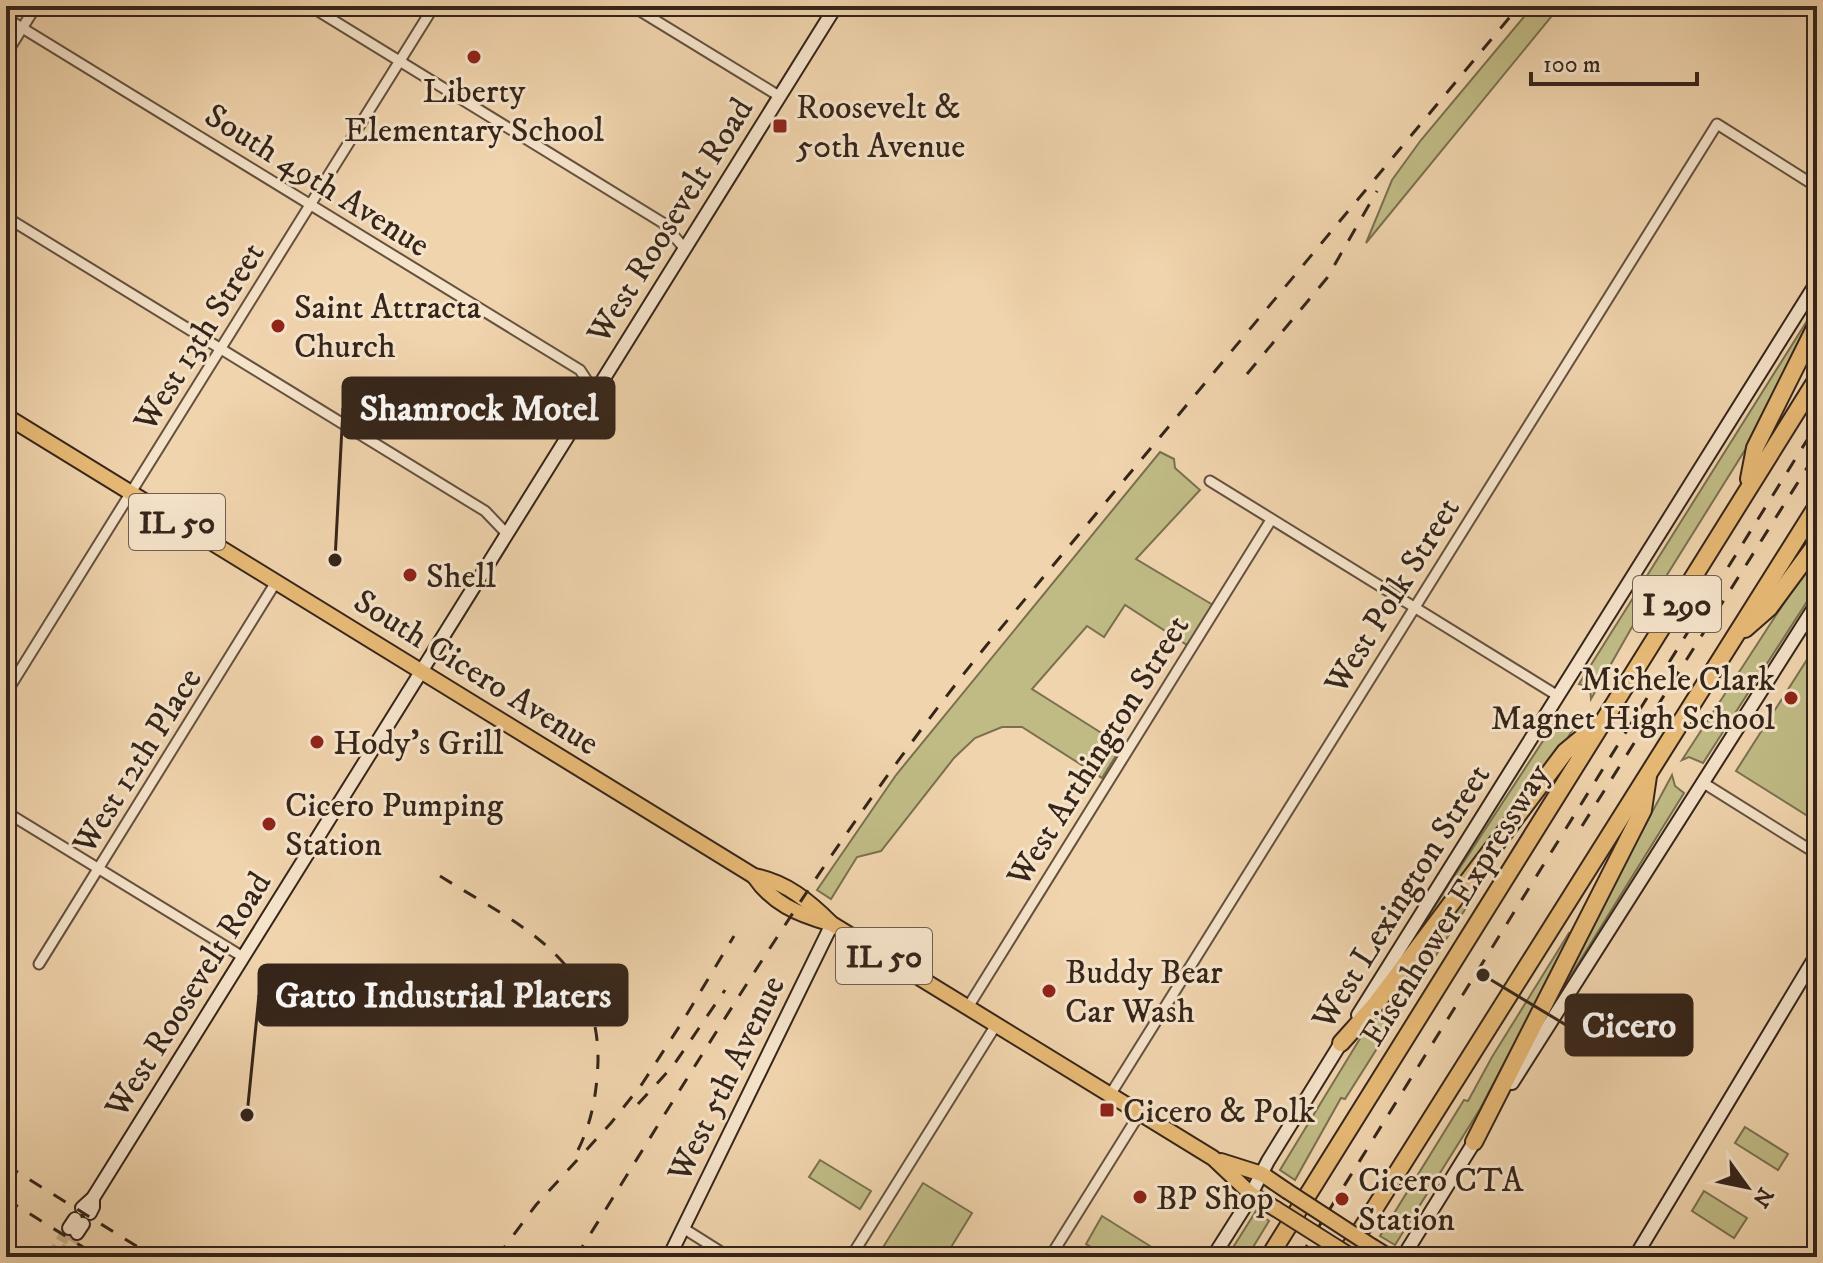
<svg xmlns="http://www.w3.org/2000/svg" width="1823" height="1263" font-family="'IM FELL DW Pica',serif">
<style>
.green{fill:#c0bb85;stroke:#7a7050;stroke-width:2}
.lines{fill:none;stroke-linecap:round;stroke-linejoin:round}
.secondary-tunnel{stroke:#cbb190;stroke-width:12;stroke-dasharray:12 6;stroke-linecap:butt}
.street-casing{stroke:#64513f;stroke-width:13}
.secondary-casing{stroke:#35251a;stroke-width:16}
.primary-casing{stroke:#35251a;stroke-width:18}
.highway-casing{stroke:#35251a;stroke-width:20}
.street{stroke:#f5e3ca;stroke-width:9}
.secondary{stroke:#f5e3ca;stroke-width:12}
.primary{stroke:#e8ba76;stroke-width:14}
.highway{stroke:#e8ba76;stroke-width:16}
.rail{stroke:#35251a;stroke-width:3;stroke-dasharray:14 14;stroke-linecap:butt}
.primary-bridge-casing{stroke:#35251a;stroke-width:18;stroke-linecap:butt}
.primary-bridge{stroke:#e8ba76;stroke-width:14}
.poi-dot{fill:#8f2418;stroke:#f5e3ca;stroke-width:3}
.labels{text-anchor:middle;stroke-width:6;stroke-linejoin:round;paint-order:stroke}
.shield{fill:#f5e3ca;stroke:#6f5e4f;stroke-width:2}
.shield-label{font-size:32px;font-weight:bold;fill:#35251a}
.poi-label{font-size:34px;fill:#35251a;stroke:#f5e3ca;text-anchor:start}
.street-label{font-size:34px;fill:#35251a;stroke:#f5e3ca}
.leader{fill:none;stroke:#35251a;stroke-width:3}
.callout-dot{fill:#35251a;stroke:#f5e3ca;stroke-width:3}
.callout{fill:#35251a;stroke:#35251a;stroke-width:3}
.callout-label{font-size:36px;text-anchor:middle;font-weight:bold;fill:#fff}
</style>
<rect width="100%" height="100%" fill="#f0d4ad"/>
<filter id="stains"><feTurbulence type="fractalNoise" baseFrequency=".0025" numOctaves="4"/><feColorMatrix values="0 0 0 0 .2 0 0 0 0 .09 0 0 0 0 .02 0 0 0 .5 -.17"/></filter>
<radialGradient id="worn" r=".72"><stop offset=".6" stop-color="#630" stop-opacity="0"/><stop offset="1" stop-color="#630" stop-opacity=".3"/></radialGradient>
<!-- green -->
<g class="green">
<path d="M1533 6H1560L1366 243 1392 180 1421 140Z"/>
<path d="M1817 305V311L1755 434 1660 586 1656 585 1591 699 1590 688 1579 684Z"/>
<path d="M1160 452 1174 459 1175 468 1200 490 1136 559 1213 605 1187 645 1125 605 1104 637 1087 626 1032 689 1122 746 1102 778 1022 727H1002L975 738 954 758 881 851 857 857 831 899 817 890 896 775Z"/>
<path d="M1817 552V586L1703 763 1689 757 1682 760Z"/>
<path d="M1817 644V808L1811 818 1736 771Z"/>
<path d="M1558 718 1566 727 1576 724 1564 744 1406 950Z"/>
<path d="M1672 775 1675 786 1684 793 1542 1022 1631 844H1635Z"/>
<path d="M1484 870 1488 873 1345 1099 1341 1098 1295 1180 1280 1170 1364 1032Z"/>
<path d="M1569 933 1572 935 1513 1050H1511L1480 1109 1395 1245 1380 1236 1464 1100 1468 1101 1492 1057Z"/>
<path d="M1745 1127 1788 1154 1778 1170 1735 1143Z"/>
<path d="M820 1160 871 1191 860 1209 809 1177Z"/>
<path d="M923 1183 972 1213 945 1257H877Z"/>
<path d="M1704 1191 1747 1218 1734 1238 1692 1211Z"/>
<path d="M1256 1211 1269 1221 1247 1257H1227Z"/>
<path d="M1102 1216 1150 1246 1144 1257H1109L1086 1244Z"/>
</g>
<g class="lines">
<!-- secondary-tunnel -->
<g class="secondary-tunnel">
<path d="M52 1257 69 1228"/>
<path d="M62 1257 77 1233"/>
</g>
<!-- street casing -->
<g class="street-casing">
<g id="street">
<path d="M310 6 663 223 685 249"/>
<path d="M632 6 779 96"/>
<path d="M6 18 580 370 595 393"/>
<path d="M6 54 36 6"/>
<path d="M6 217 485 511 507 534"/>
<path d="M1210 481 1558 696"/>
<path d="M6 693 434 6"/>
<path d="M1702 782 1817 854"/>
<path d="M6 812 243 957"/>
<path d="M39 964 276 582"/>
<path d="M968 1007 1271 520"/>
<path d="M1110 1095 1717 124 1817 187"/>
<path d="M683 1228 729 1257"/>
<path d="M851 1257 996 1025"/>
<path d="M1050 1257 1140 1113"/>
</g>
</g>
<!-- secondary casing -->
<g class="secondary-casing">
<g id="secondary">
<path d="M1358 1015 1817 282"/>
<path d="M1512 1083 1817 603"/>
<path d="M82 1208 93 1198 836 6"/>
<path d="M90 1213 93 1207V1198"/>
<path d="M69 1228 75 1219"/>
<path d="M77 1233 83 1224"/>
<path d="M669 1257 832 924"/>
<path d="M1213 1257 1244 1208 1268 1161 1344 1038"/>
<path d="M1403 1257 1478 1136"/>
<path d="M1635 1257 1817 954"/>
</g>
</g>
<!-- primary casing -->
<g class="primary-casing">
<g id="primary">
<path d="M6 416 754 876C786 882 809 901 832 924L1213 1158 1251 1194 1276 1209"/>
<path d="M754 876C772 903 797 914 829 923"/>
<path d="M1221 1161 1262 1174 1287 1191"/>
<path d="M1373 1247 1389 1257"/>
</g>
</g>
<!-- highway casing -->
<g class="highway-casing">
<g id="highway">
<path d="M1749 479 1755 448 1817 324"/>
<path d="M1745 629 1769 608 1817 543"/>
<path d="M1341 1043 1375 1005 1565 752 1594 728"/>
<path d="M1474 1142 1643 810 1648 776"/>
<path d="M1269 1257 1817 379"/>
<path d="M1344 1257 1817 506"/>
</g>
</g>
<!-- street -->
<use href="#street" class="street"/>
<!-- secondary -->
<use href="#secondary" class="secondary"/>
<!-- primary -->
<use href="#primary" class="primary"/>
<!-- highway -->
<use href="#highway" class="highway"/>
<!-- rail -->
<g class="rail">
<path d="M1247 374 1327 278 1377 191"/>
<path d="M1582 826 1817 452"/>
<path d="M440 876C516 924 599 956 598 1061 597 1092 592 1122 578 1150"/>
<path d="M638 1104 673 1066 725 990"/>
<path d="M6 1165 154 1257"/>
<path d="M6 1199 99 1257"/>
<path d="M497 1257 536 1205 611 1123 642 1084 681 1024 734 936"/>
<path d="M576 1257C706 1049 831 838 986 646L1519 6"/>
<path d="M1300 1257 1817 424"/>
</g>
<!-- primary-bridge casing -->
<g class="primary-bridge-casing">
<g id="primary-bridge">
<path d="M1287 1191 1373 1247"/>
<path d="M1276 1209 1352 1257"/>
</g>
</g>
<!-- primary-bridge -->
<use href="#primary-bridge" class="primary-bridge"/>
</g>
<!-- markers -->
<g class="poi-dot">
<circle cx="474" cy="57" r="8"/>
<rect x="772" y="118" width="16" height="16" rx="4"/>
<circle cx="278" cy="326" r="8"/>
<circle cx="410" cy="575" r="8"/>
<circle cx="1791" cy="698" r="8"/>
<circle cx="317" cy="742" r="8"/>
<circle cx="269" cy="824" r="8"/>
<circle cx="1049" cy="991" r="8"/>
<rect x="1099" y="1102" width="16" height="16" rx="4"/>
<circle cx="1140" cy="1197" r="8"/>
<circle cx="1342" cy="1199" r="8"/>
</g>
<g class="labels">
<!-- shield labels -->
<g class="shield">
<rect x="129" y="494" width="96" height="56" rx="6"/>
<rect x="1633" y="576" width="88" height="56" rx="6"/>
<rect x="836" y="928" width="96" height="56" rx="6"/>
</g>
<g class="shield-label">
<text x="177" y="533">IL 50</text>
<text x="1677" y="615">I 290</text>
<text x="884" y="967">IL 50</text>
</g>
<!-- poi labels -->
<g class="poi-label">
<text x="474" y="102" text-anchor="middle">Liberty<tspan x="474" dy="39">Elementary School</tspan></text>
<text x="796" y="118">Roosevelt &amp;<tspan x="796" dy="39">50th Avenue</tspan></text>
<text x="294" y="318">Saint Attracta<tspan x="294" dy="39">Church</tspan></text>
<text x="426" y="587">Shell</text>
<text x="1775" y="690" text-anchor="end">Michele Clark<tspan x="1775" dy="39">Magnet High School</tspan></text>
<text x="333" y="754">Hody's Grill</text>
<text x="285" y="816">Cicero Pumping<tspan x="285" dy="39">Station</tspan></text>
<text x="1065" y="983">Buddy Bear<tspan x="1065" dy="39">Car Wash</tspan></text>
<text x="1123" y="1122">Cicero &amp; Polk</text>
<text x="1358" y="1191">Cicero CTA<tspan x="1358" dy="39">Station</tspan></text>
<text x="1156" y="1209">BP Shop</text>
</g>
<!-- street labels -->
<g class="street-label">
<text transform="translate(318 179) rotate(32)" y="12">South 49th Avenue</text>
<text transform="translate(669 220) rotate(-58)" y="12">West Roosevelt Road</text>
<text transform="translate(198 336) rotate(-58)" y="12">West 13th Street</text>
<text transform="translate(1391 595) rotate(-58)" y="12">West Polk Street</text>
<text transform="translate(477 671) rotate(32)" y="12">South Cicero Avenue</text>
<text transform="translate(1097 750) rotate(-58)" y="12">West Arthington Street</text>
<text transform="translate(136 760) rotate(-58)" y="12">West 12th Place</text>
<text transform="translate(1400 896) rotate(-58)" y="12">West Lexington Street</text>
<text transform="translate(1454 904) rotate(-58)" y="12">Eisenhower Expressway</text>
<text transform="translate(187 994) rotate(-58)" y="12">West Roosevelt Road</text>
<text transform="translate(725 1078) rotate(-64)" y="12">West 5th Avenue</text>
</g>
</g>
<!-- callouts -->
<path class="leader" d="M335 560L343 408M247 1115L259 995M1483 975L1566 1025"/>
<g class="callout-dot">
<circle cx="335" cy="560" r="8"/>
<circle cx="247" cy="1115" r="8"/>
<circle cx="1483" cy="975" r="8"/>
</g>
<g class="callout">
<rect x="343" y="378" width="271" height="60" rx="8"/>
<rect x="259" y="965" width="368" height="60" rx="8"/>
<rect x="1566" y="995" width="126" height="60" rx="8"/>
</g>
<g class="callout-label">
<text x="479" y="420">Shamrock Motel</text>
<text x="443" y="1007">Gatto Industrial Platers</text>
<text x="1629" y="1037">Cicero</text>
</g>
<!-- margin -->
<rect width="1823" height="1263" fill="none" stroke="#f0d4ad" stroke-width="32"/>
<rect x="8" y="8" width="1807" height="1247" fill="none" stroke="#35251a" stroke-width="4"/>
<rect x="16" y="16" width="1791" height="1231" fill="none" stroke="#35251a" stroke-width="2"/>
<!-- north arrow -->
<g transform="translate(1747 1187) rotate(123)" stroke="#f5e3ca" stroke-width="6" paint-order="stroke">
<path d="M0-6L14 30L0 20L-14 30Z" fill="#35251a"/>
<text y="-12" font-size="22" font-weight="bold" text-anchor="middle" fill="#35251a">N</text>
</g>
<!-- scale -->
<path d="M1531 72v12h166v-12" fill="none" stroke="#35251a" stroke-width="4"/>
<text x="1543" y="72" font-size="24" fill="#35251a" stroke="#f5e3ca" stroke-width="6" paint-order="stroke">100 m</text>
<rect width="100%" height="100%" filter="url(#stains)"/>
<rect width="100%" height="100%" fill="url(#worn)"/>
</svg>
